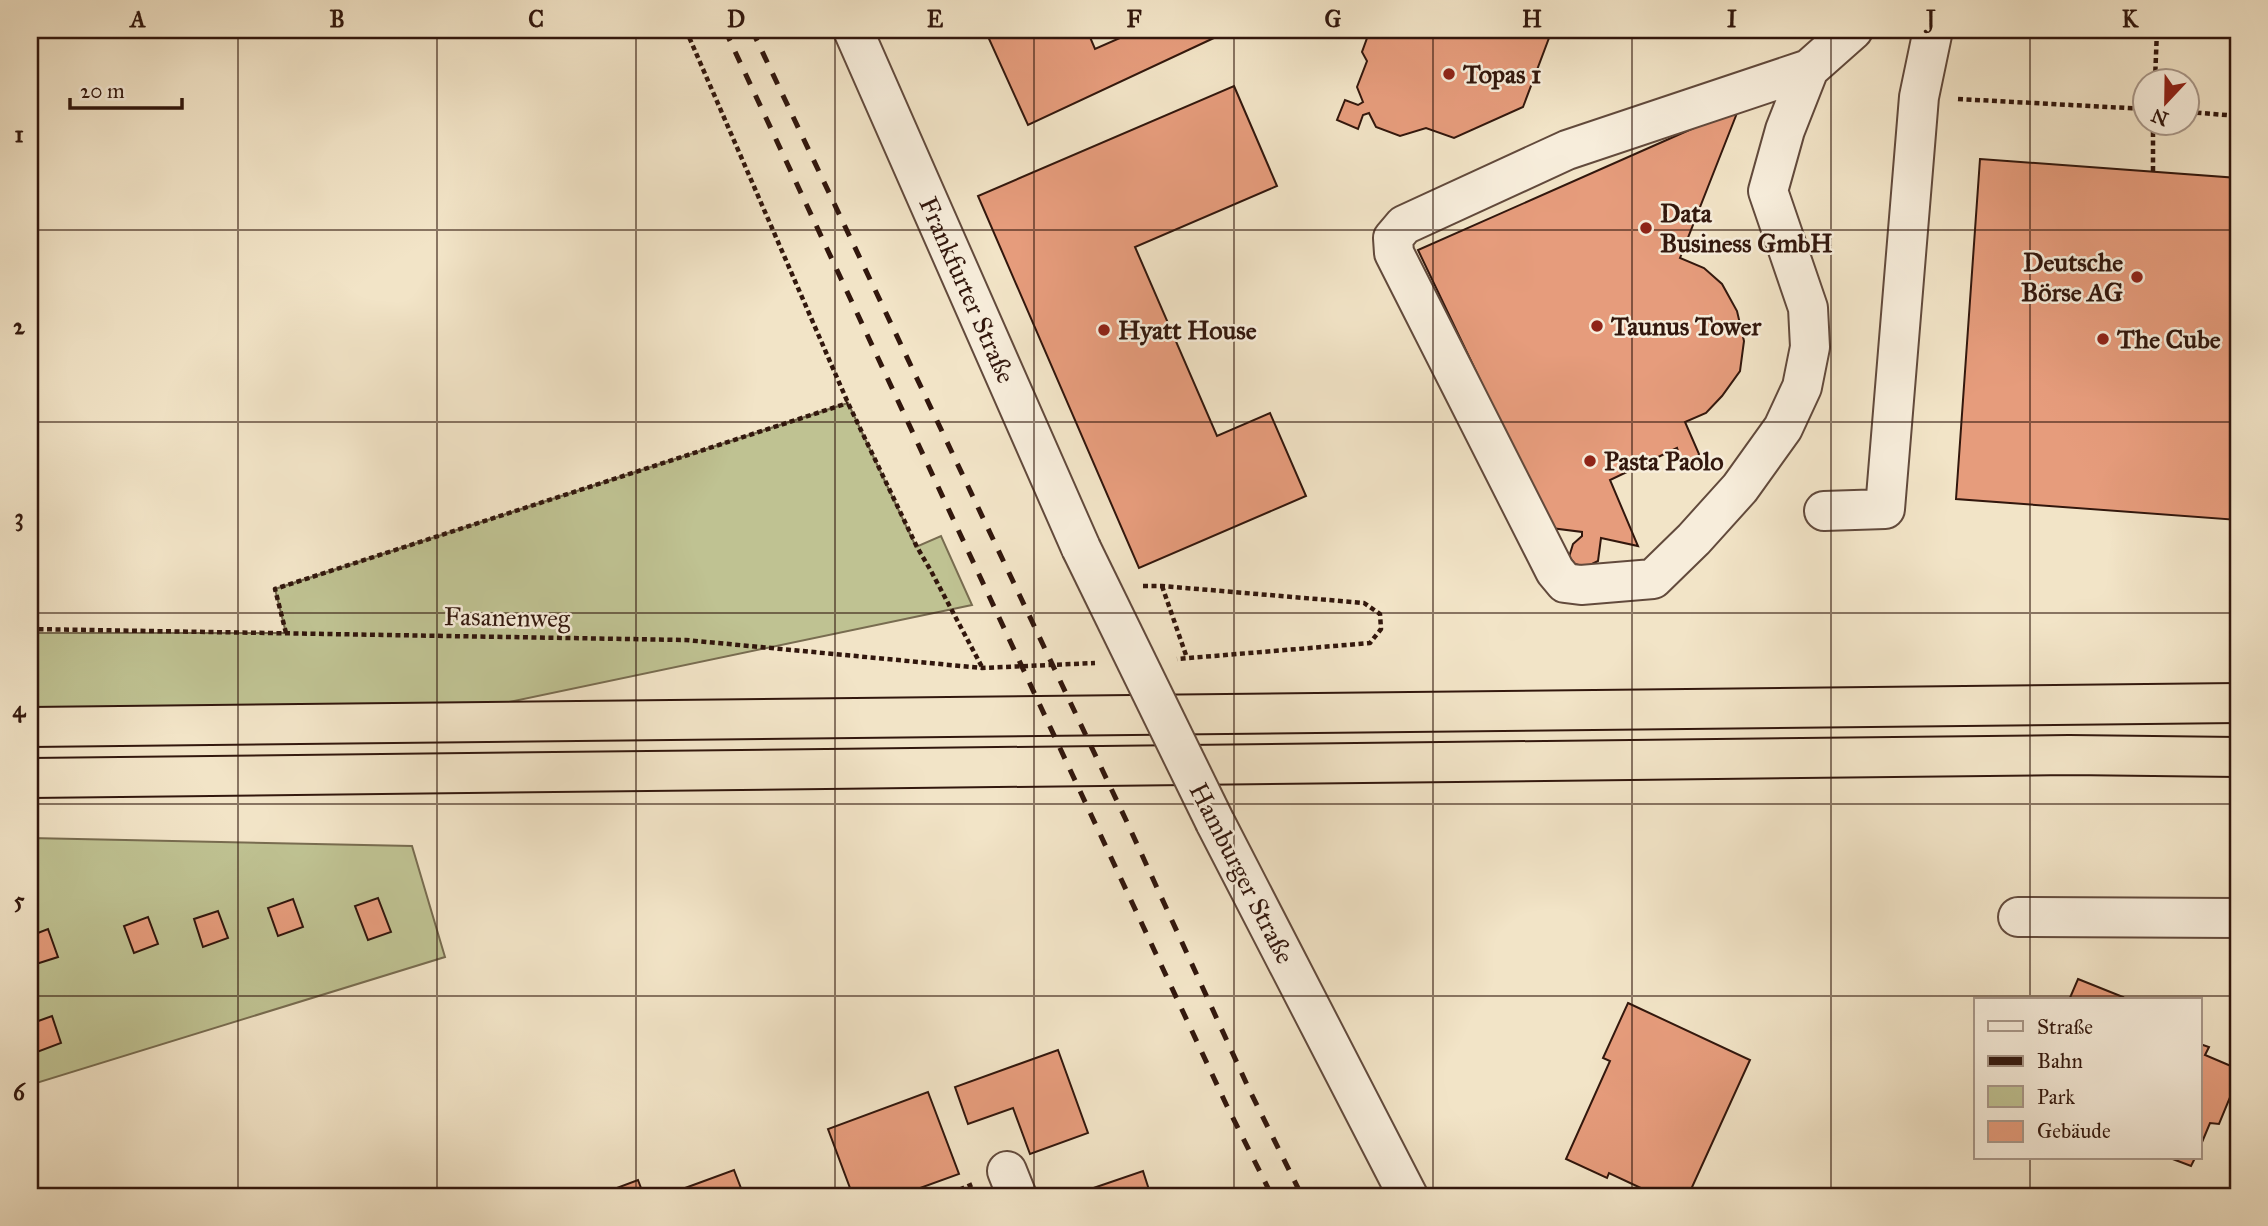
<svg xmlns="http://www.w3.org/2000/svg" width="2268" height="1226" font-family="'IM FELL Great Primer',serif">
<style>
.green{fill:#bfc292;stroke:#786c50;stroke-width:2}
.building{fill:#e69c7c;stroke:#32170d;stroke-width:2}
.lines{fill:none;stroke-linecap:round;stroke-linejoin:round}
.minor-casing{stroke:#624a3c;stroke-width:42}
.highway-casing{stroke:#32170d;stroke-width:42}
.path{stroke:#32170d;stroke-width:4.5;stroke-dasharray:5 3.5;stroke-linecap:butt}
.minor{stroke:#f7eddb;stroke-width:38}
.highway{stroke:#f2e4c7;stroke-width:38}
.rail{stroke:#32170d;stroke-width:5;stroke-dasharray:12 12;stroke-linecap:butt}
.minor-bridge-casing{stroke:#624a3c;stroke-width:42;stroke-linecap:butt}
.minor-bridge{stroke:#f7eddb;stroke-width:38}
.grid{fill:none;stroke:#32170d;stroke-width:2;stroke-opacity:0.55}
.poi-dot{fill:#8f2418;stroke:#f7eddb;stroke-width:2.5}
.labels{text-anchor:middle;stroke-width:5;stroke-linejoin:round;paint-order:stroke}
.poi-label{font-size:26px;font-weight:bold;fill:#32170d;stroke:#f7eddb;text-anchor:start}
.street-label{font-size:26px;fill:#32170d;stroke:#f7eddb}
.neatline{fill:none;stroke:#32170d;stroke-width:2.5}
.grid-label{font-size:23px;text-anchor:middle;font-weight:bold;fill:#32170d}
</style>
<rect width="100%" height="100%" fill="#f2e4c7"/>
<filter id="stains"><feTurbulence type="fractalNoise" baseFrequency=".00286" numOctaves="4"/><feColorMatrix values="0 0 0 0 .2 0 0 0 0 .09 0 0 0 0 .02 0 0 0 .5 -.17"/></filter>
<radialGradient id="worn" r=".72"><stop offset=".6" stop-color="#630" stop-opacity="0"/><stop offset="1" stop-color="#630" stop-opacity=".3"/></radialGradient>
<!-- green -->
<g class="green">
<path d="M848 403 916 547 941 536 972 605 442 716 30 717V633H286L275 589Z"/>
<path d="M30 838 412 846 445 957 30 1085Z"/>
</g>
<!-- building -->
<g class="building">
<path d="M985 30H1087L1095 49 1138 30H1231L1028 125Z"/>
<path d="M1370 30H1552L1523 107 1454 138 1426 128 1400 136 1376 127 1369 113 1363 115 1358 129 1337 120 1345 100 1358 105 1363 102 1357 87 1367 61 1362 52Z"/>
<path d="M1234 86 1277 186 1135 247 1217 436 1270 413 1306 496 1139 568 978 196Z"/>
<path d="M1739 108 1680 258 1704 268 1722 284 1737 311 1744 341 1740 371 1722 396 1706 413 1685 422 1699 454 1696 462 1688 463 1680 457 1677 448 1610 480 1638 546 1601 538 1598 561 1586 567 1575 564 1569 557 1573 544 1582 536V532L1551 528 1418 250Z"/>
<path d="M1980 159 2238 178V520L1956 499Z"/>
<path d="M378 898 391 932 368 940 355 906Z"/>
<path d="M293 899 303 927 278 936 268 908Z"/>
<path d="M218 911 228 938 203 947 194 919Z"/>
<path d="M148 917 158 944 134 953 124 926Z"/>
<path d="M48 929 58 957 33 965 30 956V936Z"/>
<path d="M2078 979 2123 997 2121 1000H2069Z"/>
<path d="M1628 1003 1750 1060 1688 1196H1639L1643 1189 1609 1173 1607 1178 1566 1159 1610 1061 1603 1058Z"/>
<path d="M52 1016 61 1043 37 1052 30 1033V1024Z"/>
<path d="M2200 1044 2209 1047 2205 1055 2238 1069V1078L2219 1124 2210 1123 2200 1147Z"/>
<path d="M1058 1050 1088 1133 1030 1154 1013 1108 968 1124 955 1087Z"/>
<path d="M928 1092 959 1174 898 1196H853L828 1129Z"/>
<path d="M2170 1158H2195L2191 1166Z"/>
<path d="M734 1170 744 1196H667L666 1195Z"/>
<path d="M1143 1171 1151 1196H1070Z"/>
<path d="M638 1180 644 1196H608L606 1192Z"/>
</g>
<g class="lines">
<!-- minor casing -->
<g class="minor-casing">
<g id="minor">
<path id="s1" d="M853 30 1081 548"/>
<path d="M1809 69 1567 150 1404 225 1393 238 1394 253 1555 571 1565 583 1581 585 1653 579 1694 539 1740 488 1783 428 1802 387 1810 347 1808 308 1768 191 1785 130 1809 69 1853 30"/>
<path d="M1824 511 1885 509 1919 97 1933 30"/>
<path d="M1215 822 1408 1196"/>
<path d="M2018 917 2238 918"/>
<path d="M1007 1171 1017 1196"/>
</g>
</g>
<!-- highway casing -->
<g class="highway-casing">
<g id="highway">
<path d="M30 727 2238 703"/>
<path d="M30 778 2069 755 2238 757"/>
</g>
</g>
<!-- path -->
<g class="path">
<path d="M686 30 848 403 917 547 931 571 982 667"/>
<path d="M2155 80 2157 30"/>
<path d="M1958 99 2146 109"/>
<path d="M2188 112 2238 116"/>
<path d="M2153 171V122"/>
<path d="M1143 586H1162L1364 603 1380 614 1381 629 1370 643 1177 659"/>
<path d="M1162 586 1187 658"/>
<path d="M30 629 686 640 982 668 1095 663"/>
<path d="M286 633 275 589 848 403"/>
<path d="M944 1196 973 1184"/>
</g>
<!-- minor -->
<use href="#minor" class="minor"/>
<!-- highway -->
<use href="#highway" class="highway"/>
<!-- rail -->
<g class="rail">
<path d="M725 30 1226 1104 1272 1196"/>
<path d="M752 30 1126 820 1249 1089 1302 1196"/>
</g>
<!-- minor-bridge casing -->
<g class="minor-bridge-casing">
<path id="minor-bridge" d="M1081 548 1215 822"/>
</g>
<!-- minor-bridge -->
<use href="#minor-bridge" class="minor-bridge"/>
</g>
<!-- grid -->
<path class="grid" d="M238 30V1196M437 30V1196M636 30V1196M835 30V1196M1034 30V1196M1234 30V1196M1433 30V1196M1632 30V1196M1831 30V1196M2030 30V1000M30 230H2238M30 422H2238M30 613H2238M30 804H2238M30 996H2238M2030 1158V1196"/>
<!-- markers -->
<g class="poi-dot">
<circle cx="1449" cy="74" r="7"/>
<circle cx="1646" cy="228" r="7"/>
<circle cx="2137" cy="277" r="7"/>
<circle cx="1597" cy="326" r="7"/>
<circle cx="1104" cy="330" r="7"/>
<circle cx="2103" cy="339" r="7"/>
<circle cx="1590" cy="461" r="7"/>
</g>
<g class="labels">
<!-- poi labels -->
<g class="poi-label">
<text x="1463" y="83">Topas 1</text>
<text x="1660" y="222">Data<tspan x="1660" dy="30">Business GmbH</tspan></text>
<text x="2123" y="271" text-anchor="end">Deutsche<tspan x="2123" dy="30">Börse AG</tspan></text>
<text x="1611" y="335">Taunus Tower</text>
<text x="1118" y="339">Hyatt House</text>
<text x="2117" y="348">The Cube</text>
<text x="1604" y="470">Pasta Paolo</text>
</g>
<!-- street labels -->
<g class="street-label">
<text dy="9" stroke="none"><textPath href="#s1" startOffset="284">Frankfurter Straße</textPath></text>
<text transform="translate(507 617) rotate(1)" y="9">Fasanenweg</text>
<text transform="translate(1242 873) rotate(63)" y="9">Hamburger Straße</text>
</g>
</g>
<!-- margin -->
<rect width="2268" height="1226" fill="none" stroke="#f2e4c7" stroke-width="77"/>
<!-- legend -->
<rect x="1974" y="998" width="228" height="161" fill="#f7eddb" stroke="#a89789" stroke-width="2"/>
<rect x="1988" y="1021" width="35" height="10" fill="#f7eddb" stroke="#a89789" stroke-width="2"/>
<text x="2037" y="1034" font-size="21" fill="#32170d">Straße</text>
<rect x="1988" y="1056" width="35" height="10" fill="#32170d" stroke="#a89789" stroke-width="2"/>
<text x="2037" y="1068" font-size="21" fill="#32170d">Bahn</text>
<rect x="1988" y="1086" width="35" height="21" fill="#bfc292" stroke="#a89789" stroke-width="2"/>
<text x="2037" y="1104" font-size="21" fill="#32170d">Park</text>
<rect x="1988" y="1121" width="35" height="21" fill="#e69c7c" stroke="#a89789" stroke-width="2"/>
<text x="2037" y="1138" font-size="21" fill="#32170d">Gebäude</text>
<!-- north arrow -->
<g transform="translate(2166 102) rotate(202)"><circle r="33" fill="#f7eddb" stroke="#a89789" stroke-width="2"/>
<path d="M0-5L12 26L0 18L-12 26Z" fill="#8f2418"/>
<text y="-10" font-size="19" font-weight="bold" text-anchor="middle" fill="#32170d">N</text>
</g>
<!-- scale -->
<path d="M70 98v10h112v-10" fill="none" stroke="#32170d" stroke-width="3.5"/>
<text x="80" y="98" font-size="21" fill="#32170d" stroke="#f7eddb" stroke-width="5" paint-order="stroke">20 m</text>
<rect x="38" y="38" width="2192" height="1150" class="neatline"/>
<g class="grid-label">
<text x="138" y="27">A</text>
<text x="337" y="27">B</text>
<text x="536" y="27">C</text>
<text x="736" y="27">D</text>
<text x="935" y="27">E</text>
<text x="1134" y="27">F</text>
<text x="1333" y="27">G</text>
<text x="1532" y="27">H</text>
<text x="1732" y="27">I</text>
<text x="1931" y="27">J</text>
<text x="2130" y="27">K</text>
<text x="19" y="142">1</text>
<text x="19" y="334">2</text>
<text x="19" y="525">3</text>
<text x="19" y="717">4</text>
<text x="19" y="908">5</text>
<text x="19" y="1100">6</text>
</g>
<rect width="100%" height="100%" filter="url(#stains)"/>
<rect width="100%" height="100%" fill="url(#worn)"/>
</svg>
